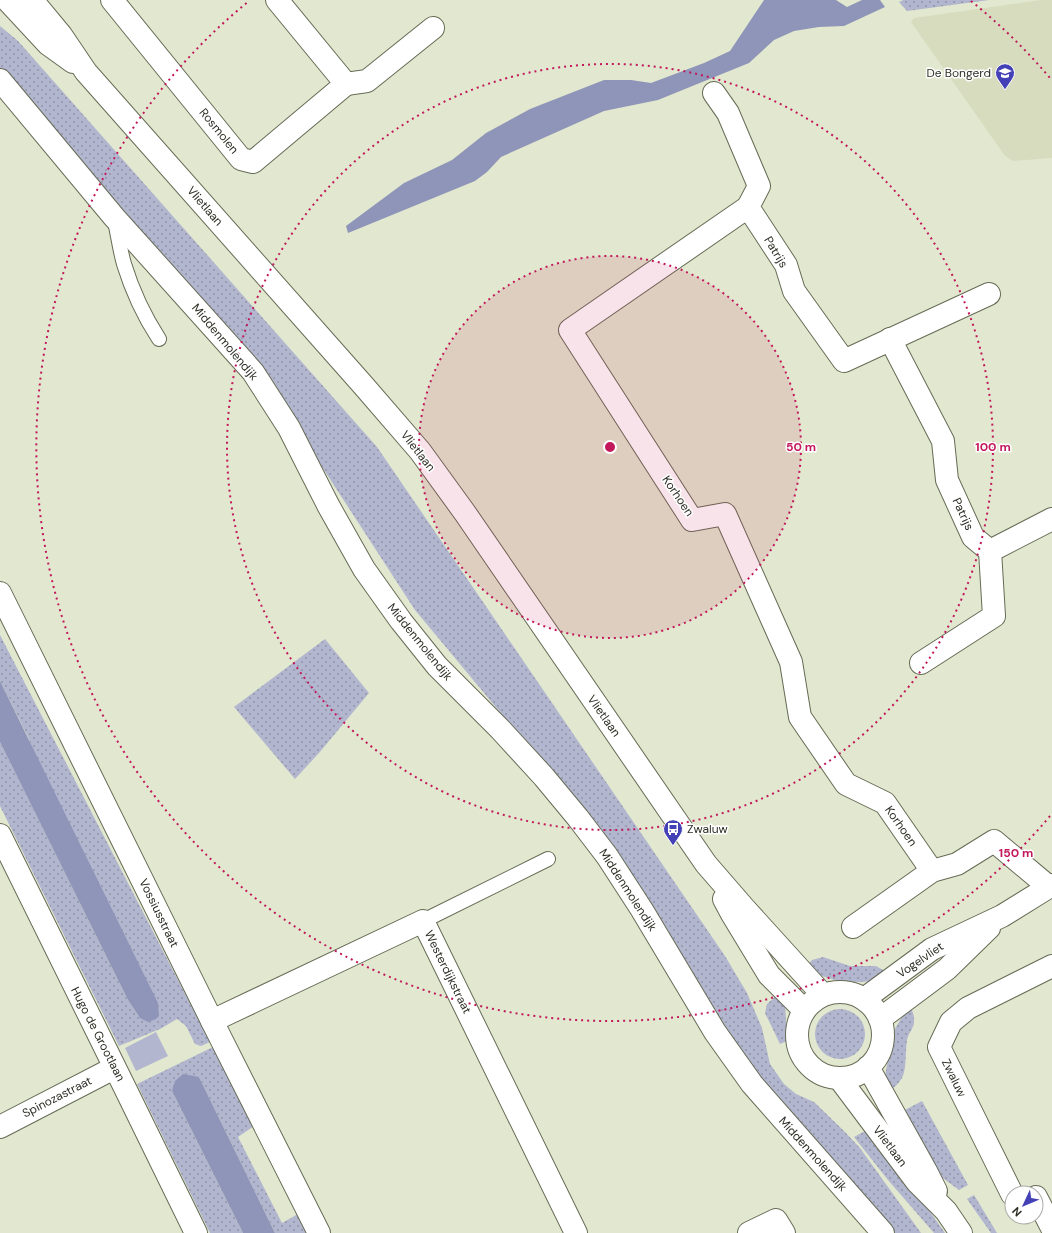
<svg xmlns="http://www.w3.org/2000/svg" width="1052" height="1233" font-family="'DM Sans',sans-serif">
<style>
.built{fill:#d6dcbd}
.grass{fill:url(#grass-dots)}
.pitch{fill:#b2b6cf}
.water{fill:#8f95b8}
.lines{fill:none;stroke-linecap:round;stroke-linejoin:round}
.service-casing{stroke:#666b55;stroke-width:16}
.minor-casing{stroke:#666b55;stroke-width:24}
.tertiary-casing{stroke:#666b55;stroke-width:24}
.service{stroke:#fff;stroke-width:14}
.minor{stroke:#fff;stroke-width:22}
.tertiary{stroke:#fff;stroke-width:22}
.ring{fill:none;stroke:#c2185b;stroke-width:2;stroke-dasharray:2 4}
.labels{text-anchor:middle;stroke-width:3;stroke-linejoin:round;paint-order:stroke}
.poi-label{font-size:12px;fill:#2d2f25;stroke:#fff;text-anchor:end}
.street-label{font-size:12px;fill:#2d2f25;stroke:#fff}
.centre{fill:#c2185b;stroke:#fff;stroke-width:2}
.ring-label{font-size:12px;text-anchor:middle;font-weight:bold;fill:#c2185b;stroke:#fff;stroke-width:3;stroke-linejoin:round;paint-order:stroke}
</style>
<defs>
<pattern id="grass-dots" width="8" height="8" patternUnits="userSpaceOnUse"><rect width="8" height="8" fill="#b2b6cf"/><path d="M2 2h.1M6 6h.1" fill="none" stroke="#9194a8" stroke-width="1.8" stroke-linecap="round"/></pattern>
</defs>
<rect width="100%" height="100%" fill="#e2e8cf"/>
<!-- built -->
<path class="built" d="M1041 0H1052V158L1013 161 1005 156 911 22 914 18Z"/>
<!-- grass -->
<g class="grass">
<path d="M903 0H989L907 11 899 2Z"/>
<path d="M0 26 18 41 377 447 725 956 747 993 762 1028 770 1064 784 1084 796 1094 814 1102 844 1131 860 1148 921 1233H887L754 1076 592 823 415 610 300 433 78 161 0 68Z"/>
<path d="M0 635 210 1042 201 1046 195 1044 186 1026 177 1019 160 1029 119 1046 0 806V742L128 1000 140 1018 28 737 0 681Z"/>
<path d="M325 639 369 693 319 753 295 779 234 707Z"/>
<path d="M823 957 850 966H876L883 970 885 973 872 981 860 982 838 981 822 976 815 972 809 964 812 960Z"/>
<path d="M777 995 785 1003 787 1041 780 1044 765 1013 767 1004Z"/>
<path d="M910 1008C913 1011 914 1015 914 1020 915 1027 908 1033 907 1040 905 1052 907 1068 902 1078 899 1083 895 1087 891 1089L885 1076 888 1060 893 1044 895 1029 900 1020Z"/>
<circle cx="840" cy="1034" r="25"/>
<path d="M213 1047 254 1126 238 1137 282 1223 298 1214 306 1233H275L199 1077 172 1091 243 1233H210L137 1084Z"/>
<path d="M922 1101 968 1185 959 1190 940 1176 901 1112Z"/>
<path d="M867 1130 909 1182 945 1233H934L888 1180 854 1137Z"/>
<path d="M974 1195 997 1233H991L967 1199Z"/>
</g>
<!-- pitch -->
<path class="pitch" d="M156 1032 168 1056 136 1071 125 1048Z"/>
<!-- water -->
<g class="water">
<path d="M764 0H836L847 7 862 0H880L885 7 844 26 819 27 794 31 774 40 749 63 658 100 604 111 501 157 487 172 475 181 348 233 346 226 404 183 452 160 486 133 530 109 604 80H631L651 83 704 63 730 51Z"/>
<path d="M0 681 158 1003 159 1016 156 1019 148 1022 140 1018 128 1000 0 742Z"/>
<path d="M183 1074 199 1077 275 1233H243L172 1091 175 1081Z"/>
</g>
<g class="lines">
<!-- service casing -->
<g class="service-casing">
<g id="service">
<path d="M115 221C118 235 120 250 124 264 132 290 144 316 159 339"/>
<path d="M423 921 548 859"/>
</g>
</g>
<!-- minor casing -->
<g class="minor-casing">
<g id="minor">
<path d="M112 0 241 159 253 162 346 84 277 0"/>
<path d="M0 80 114 217 253 372 289 428 328 505 364 569 401 621 437 666 500 729 544 777 578 818 607 856 642 910 715 1032 752 1084 883 1233"/>
<path d="M346 84 367 81 433 28"/>
<path d="M714 93 728 113 759 186 748 207 786 265 794 291 844 361 989 294"/>
<path d="M748 207 570 330 692 520 725 514 791 662 800 717 846 784 885 803 932 871"/>
<path d="M890 339 943 441 947 480 973 537 990 551 994 616 921 663"/>
<path d="M990 551 1052 519"/>
<path d="M0 593 212 1021 319 1233"/>
<path d="M0 835 124 1086 196 1233"/>
<path d="M853 927 932 871 957 864 994 841 1049 887"/>
<path d="M864 999 932 949 1002 916 1052 885"/>
<path d="M880 1019 947 969 989 928"/>
<path d="M212 1021 423 921 576 1233"/>
<path d="M0 1127 114 1068"/>
<path d="M1012 1194 939 1047 951 1022 968 1008 1052 966"/>
<path d="M1036 1197 1052 1228"/>
<path d="M749 1233 776 1220 784 1233"/>
</g>
</g>
<!-- tertiary casing -->
<g class="tertiary-casing">
<g id="tertiary">
<path d="M7 0 48 44 73 62"/>
<path d="M32 0 61 35 86 72 363 385 420 451 465 513 706 864 745 909 823 995"/>
<path d="M724 899 732 914 769 975 804 1010"/>
<circle cx="840" cy="1035" r="43"/>
<path d="M868 1067 926 1171 936 1191"/>
<path d="M839 1078 917 1182 946 1211 961 1233"/>
</g>
</g>
<!-- service -->
<use href="#service" class="service"/>
<!-- minor -->
<use href="#minor" class="minor"/>
<!-- tertiary -->
<use href="#tertiary" class="tertiary"/>
</g>
<!-- distance rings -->
<circle cx="610" cy="447" r="191" fill="#c2185b" fill-opacity=".12"/>
<g class="ring">
<circle cx="610" cy="447" r="191"/>
<circle cx="610" cy="447" r="383"/>
<path d="M1050 816A574 574 0 1 1 249 1M971 1A574 574 0 0 1 1050 78"/>
</g>
<!-- icons -->
<defs>
<g id="school-pin" transform="scale(1)"><path d="M0 17L-7.5 6A9.5 9.5 0 1 1 7.5 6Z" fill="#4441b6" stroke="#fff"/><path d="M0-5L7-2L0 1L-7-2ZM-4 1L0 2.5L4 1V4Q0 6-4 4Z" fill="#fff"/></g>
<g id="bus-pin" transform="scale(1)"><path d="M0 17L-7.5 6A9.5 9.5 0 1 1 7.5 6Z" fill="#4441b6" stroke="#fff"/><path d="M-5-6H5V4H4V6H2V4H-2V6H-4V4H-5ZM-3.5-4V0h7V-4ZM-3.5 1.2v1.5H-2V1.2ZM2 1.2v1.5H3.5V1.2Z" fill="#fff"/></g>
</defs>
<g fill-rule="evenodd">
<use href="#school-pin" x="1005" y="73"/>
<use href="#bus-pin" x="673" y="829"/>
</g>
<g class="labels">
<!-- poi labels -->
<g class="poi-label">
<text x="991" y="77">De Bongerd</text>
<text x="687" y="833" text-anchor="start">Zwaluw</text>
</g>
<!-- street labels -->
<g class="street-label">
<text transform="translate(219 131) rotate(51)" y="4">Rosmolen</text>
<text transform="translate(205 206) rotate(49)" y="4">Vlietlaan</text>
<text transform="translate(776 252) rotate(59)" y="4">Patrijs</text>
<text transform="translate(225 342) rotate(50)" y="4">Middenmolendijk</text>
<text transform="translate(418 451) rotate(52)" y="4">Vlietlaan</text>
<text transform="translate(678 496) rotate(56)" y="4">Korhoen</text>
<text transform="translate(963 514) rotate(65)" y="4">Patrijs</text>
<text transform="translate(420 642) rotate(51)" y="4">Middenmolendijk</text>
<text transform="translate(604 716) rotate(55)" y="4">Vlietlaan</text>
<text transform="translate(901 826) rotate(55)" y="4">Korhoen</text>
<text transform="translate(628 890) rotate(57)" y="4">Middenmolendijk</text>
<text transform="translate(159 913) rotate(64)" y="4">Vossiusstraat</text>
<text transform="translate(920 960) rotate(-34)" y="4">Vogelvliet</text>
<text transform="translate(448 972) rotate(64)" y="4">Westerdijkstraat</text>
<text transform="translate(98 1034) rotate(63)" y="4">Hugo de Grootlaan</text>
<text transform="translate(954 1078) rotate(64)" y="4">Zwaluw</text>
<text transform="translate(57 1097) rotate(-27)" y="4">Spinozastraat</text>
<text transform="translate(890 1146) rotate(53)" y="4">Vlietlaan</text>
<text transform="translate(813 1154) rotate(48)" y="4">Middenmolendijk</text>
</g>
</g>
<circle cx="610" cy="447" r="6" class="centre"/>
<g class="ring-label">
<text x="801" y="451">50 m</text>
<text x="993" y="451">100 m</text>
<text x="1016" y="857">150 m</text>
</g>
<!-- north arrow -->
<g transform="translate(1024 1205) rotate(226)"><circle r="19" fill="#ffffff" stroke="#abaca8"/>
<path d="M0-3L7 15L0 10L-7 15Z" fill="#4441b6"/>
<text y="-6" font-size="11" font-weight="bold" text-anchor="middle" fill="#2d2f25">N</text>
</g>
</svg>
